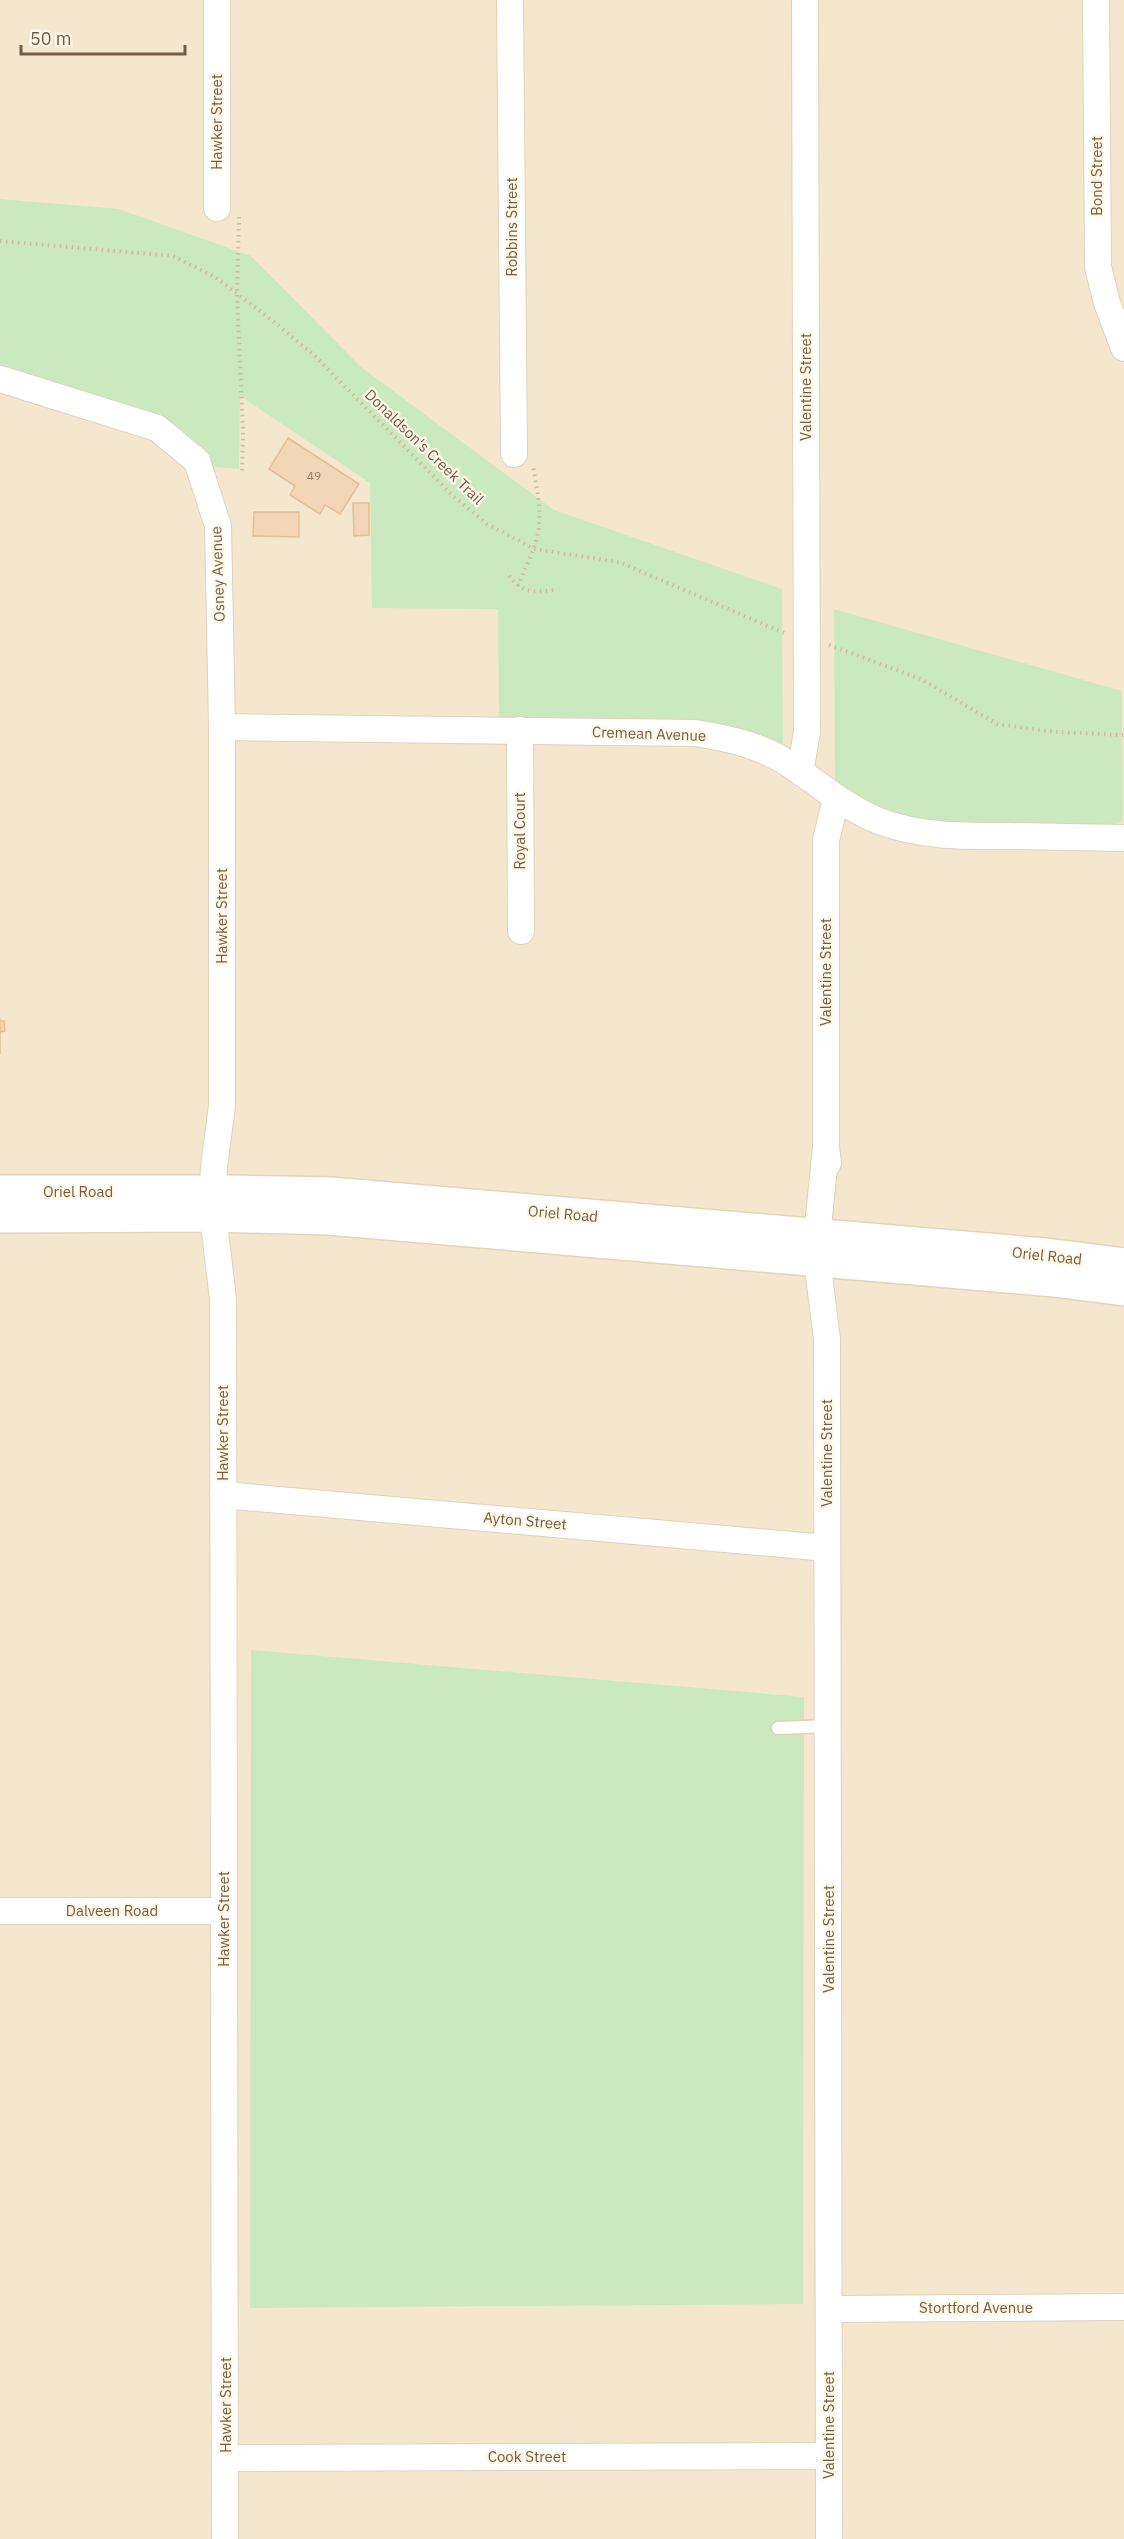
<svg xmlns="http://www.w3.org/2000/svg" width="1124" height="2539" font-family="'IBM Plex Sans',sans-serif">
<style>
.residential{fill:#f4e7ce}
.green{fill:#cbe9bf}
.building{fill:#f2d6b7;stroke:#e5be98;stroke-width:1.5}
.lines{fill:none;stroke-linecap:round;stroke-linejoin:round}
.service-casing{stroke:#e0d1bc;stroke-width:15}
.minor-casing{stroke:#e0d1bc;stroke-width:28}
.secondary-casing{stroke:#e5d3ba;stroke-width:36}
.path{stroke:#d6b99b;stroke-width:4;stroke-dasharray:1.5 4.5;stroke-linecap:butt}
.service{stroke:#fff;stroke-width:12}
.minor{stroke:#fff;stroke-width:26}
.secondary{stroke:#fff;stroke-width:33}
.labels{text-anchor:middle;stroke-width:4.5;stroke-linejoin:round;paint-order:stroke}
.number-label{font-size:12px;fill:#937a63}
.street-label{font-size:15px;fill:#735c47;stroke:#fff8e6}
</style>
<rect width="100%" height="100%" fill="#fcf5e0"/>
<!-- residential -->
<rect class="residential" x="0" y="0" width="1124" height="2539"/>
<!-- green -->
<g class="green">
<path d="M0 199 119 209 251 256 361 367 554 510 782 589 783 743 776 745 499 721 498 609 372 608 370 483 240 396 239 469 212 467 189 437 154 418 0 369Z"/>
<path d="M834 609 1122 691 1123 821 1107 826 923 824 855 796 835 781Z"/>
<path d="M251 1650 804 1697 803 2304 250 2308Z"/>
</g>
<!-- building -->
<g class="building">
<path d="M288 438 359 484 340 514 325 505 320 514 290 495 295 486 269 469Z"/>
<path d="M353 503H369V535L354 536Z"/>
<path d="M254 512H299V537L253 536Z"/>
<path d="M0 1019V1021H4L5 1031 0 1032V1054Z"/>
</g>
<g class="lines">
<!-- service casing -->
<g class="service-casing">
<path id="service" d="M778 1728 829 1726"/>
</g>
<!-- minor casing -->
<g class="minor-casing">
<g id="minor">
<path d="M510 0 514 454"/>
<path d="M1096 0 1098 267 1107 303 1124 348"/>
<path d="M217 208V0"/>
<path d="M0 379 157 428 197 461 218 526 222 727V1106L214 1166 213 1192"/>
<path d="M222 727 695 733C727 738 759 745 786 762 817 782 844 807 879 821 921 837 964 836 1010 836 1048 837 1086 837 1124 838"/>
<path d="M520 730 521 931"/>
<path d="M800 772 807 732 805 0"/>
<path d="M826 1147 817 1236V1260L827 1339 829 2539"/>
<path d="M828 1163 826 1147V840L836 799"/>
<path d="M213 1215 223 1299 225 2539"/>
<path d="M223 1495 827 1548"/>
<path d="M0 1911H224"/>
<path d="M829 2309 1124 2307"/>
<path d="M226 2458 829 2456"/>
</g>
</g>
<!-- secondary casing -->
<g class="secondary-casing">
<g id="secondary">
<path d="M0 1192H231L331 1194 1046 1255 1124 1265"/>
<path d="M0 1216 213 1215 328 1218 1054 1280 1124 1289"/>
</g>
</g>
<!-- path -->
<g class="path">
<path d="M239 217 237 294 243 431 242 474"/>
<path d="M0 241 173 256 215 277 263 313 315 356 452 495 487 524 534 549 619 562 784 633"/>
<path d="M509 576C524 594 532 592 555 590"/>
<path d="M518 586C524 570 533 554 537 537 543 514 537 489 533 466"/>
<path d="M829 645 921 679 997 724 1056 732 1124 735"/>
</g>
<!-- service -->
<use href="#service" class="service"/>
<!-- minor -->
<use href="#minor" class="minor"/>
<!-- secondary -->
<use href="#secondary" class="secondary"/>
</g>
<g class="labels">
<!-- number labels -->
<g class="number-label">
<text x="314" y="480">49</text>
</g>
<!-- street labels -->
<g class="street-label">
<text transform="translate(217 122) rotate(-90)" y="5">Hawker Street</text>
<text transform="translate(1097 176) rotate(-90)" y="5">Bond Street</text>
<text transform="translate(512 227) rotate(-90)" y="5">Robbins Street</text>
<text transform="translate(806 387) rotate(-90)" y="5">Valentine Street</text>
<text transform="translate(424 447) rotate(44)" y="5">Donaldson's Creek Trail</text>
<text transform="translate(218 574) rotate(-92)" y="5">Osney Avenue</text>
<text transform="translate(649 734) rotate(2)" y="5">Cremean Avenue</text>
<text transform="translate(520 831) rotate(-90)" y="5">Royal Court</text>
<text transform="translate(222 916) rotate(-90)" y="5">Hawker Street</text>
<text transform="translate(826 972) rotate(-90)" y="5">Valentine Street</text>
<text x="78" y="1197">Oriel Road</text>
<text transform="translate(563 1214) rotate(5)" y="5">Oriel Road</text>
<text transform="translate(1047 1256) rotate(6)" y="5">Oriel Road</text>
<text transform="translate(223 1433) rotate(-90)" y="5">Hawker Street</text>
<text transform="translate(827 1453) rotate(-90)" y="5">Valentine Street</text>
<text transform="translate(525 1521) rotate(5)" y="5">Ayton Street</text>
<text x="112" y="1916">Dalveen Road</text>
<text transform="translate(224 1919) rotate(-90)" y="5">Hawker Street</text>
<text transform="translate(829 1939) rotate(-90)" y="5">Valentine Street</text>
<text x="976" y="2313">Stortford Avenue</text>
<text transform="translate(226 2405) rotate(-90)" y="5">Hawker Street</text>
<text transform="translate(829 2425) rotate(-90)" y="5">Valentine Street</text>
<text x="527" y="2462">Cook Street</text>
</g>
</g>
<!-- scale -->
<path d="M21 45v9h164v-9" fill="none" stroke="#735c47" stroke-width="3"/>
<text x="30" y="45" font-size="18" fill="#735c47" stroke="#fff8e6" stroke-width="4.5" paint-order="stroke">50 m</text>
</svg>
